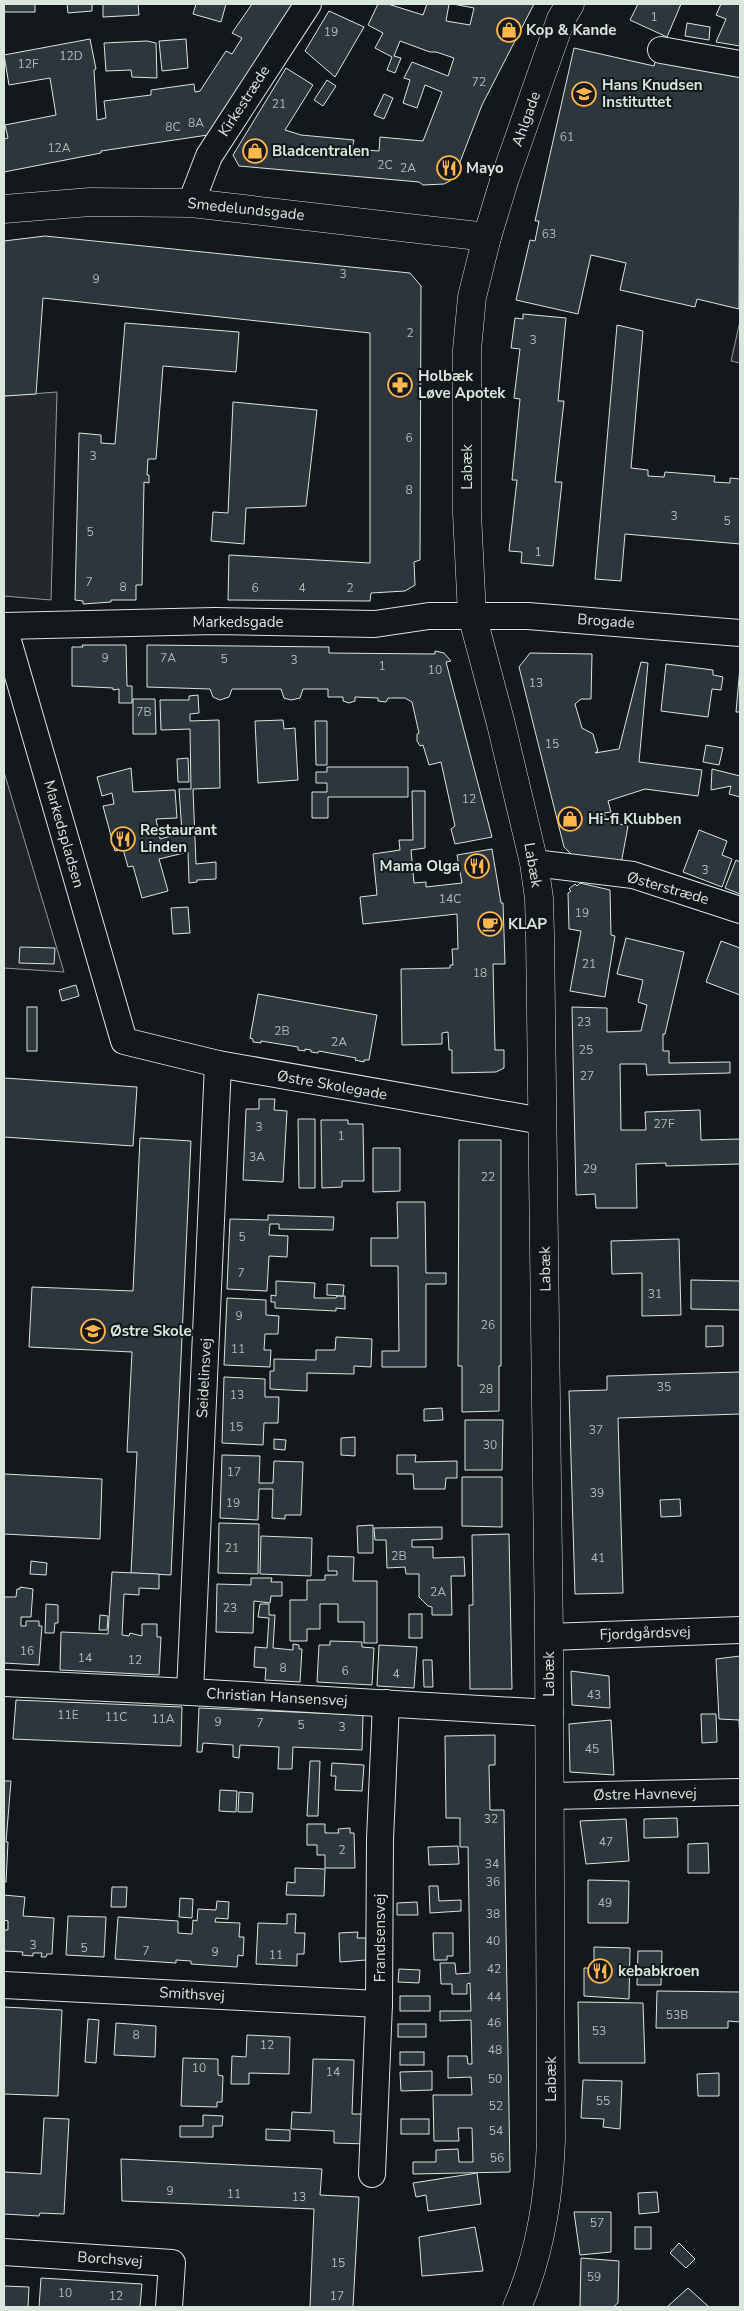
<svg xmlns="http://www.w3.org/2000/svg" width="744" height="2311" font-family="'Nunito Sans',sans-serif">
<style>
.green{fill:#202428;stroke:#939e99}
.parking{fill:#24282b;stroke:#939e99}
.building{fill:#2c363c;stroke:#d8e6dc}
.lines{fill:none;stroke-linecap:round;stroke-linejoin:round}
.street-casing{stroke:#d8e6dc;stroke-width:28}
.secondary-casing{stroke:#d8e6dc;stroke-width:29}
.street{stroke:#14181c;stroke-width:26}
.secondary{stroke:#14181c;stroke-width:28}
.labels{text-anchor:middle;stroke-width:4;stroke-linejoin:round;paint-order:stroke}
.number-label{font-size:12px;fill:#adbab4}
.poi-label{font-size:15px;font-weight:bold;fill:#d8e6dc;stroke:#14181c;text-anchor:start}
.street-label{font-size:15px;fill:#d8e6dc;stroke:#14181c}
</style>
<rect width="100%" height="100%" fill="#14181c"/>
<!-- green -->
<path class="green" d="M4 772 64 972 4 968Z"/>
<!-- parking -->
<g class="parking">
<path d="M740 321V363L731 361Z"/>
<path d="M57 392 51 600 4 596V396Z"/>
</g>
<!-- building -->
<g class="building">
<rect x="4" y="4" width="31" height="8"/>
<path d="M67 4H92V11L68 13Z"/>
<path d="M103 4H138L139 15 103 17Z"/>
<path d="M196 4H226L221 22 193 14Z"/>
<path d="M252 4H300L221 133 101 151V153L4 172V139L8 138 5 125 56 115 50 78 9 85 4 55 90 39 96 69 94 70 97 120 106 118 104 101 151 95V90L194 84 195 92 200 91 226 51 232 54 242 38 232 33Z"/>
<path d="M378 4H388L423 15 427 4H449L446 21 470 25 474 8 453 4H534L482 105 455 175 450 181 444 184 423 185 419 182 239 166 233 155 286 68 313 85 285 130 301 135 354 140 352 149 379 151 380 137 423 141 442 92 425 85 417 108 403 103 410 80 404 78 412 62 448 76 454 58 436 52H430L400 41 394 56 401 58 395 73 387 70 392 57 375 48 383 33 368 25Z"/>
<path d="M638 4H681L667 37 630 20Z"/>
<path d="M721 4H740V46L716 42 726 19 716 15Z"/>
<path d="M329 11 364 27 335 77 305 51Z"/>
<path d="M687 23 710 27 709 40 685 36Z"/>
<path d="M186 39 188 68 162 71 159 41Z"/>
<path d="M147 41 156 43 157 78 132 77 131 70 106 71 104 43Z"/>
<path d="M574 48 654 66 657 55 740 69 739 309 697 299 695 307 620 290 626 263 591 255 578 314 516 300 530 240 535 241 539 221H535Z"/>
<path d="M327 80 336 86 323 106 314 100Z"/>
<path d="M384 94 393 98 384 119 374 115Z"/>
<path d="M45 236 410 273 421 286 420 560 414 562 415 585 405 591 371 593 370 601 228 600 229 555 370 563V333L43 298 36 394 4 396V241Z"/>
<path d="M523 314 566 318 558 401H564L555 482H562L553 566 521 563 522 552 509 551 517 480H512L520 399 514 398 520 349 511 348 515 318 523 319Z"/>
<path d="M125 323 239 332 236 372 163 366 156 459H148L147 475H149V483L144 482 142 585H136V600H111V602L83 604V601L75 600 79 433 101 435V443L115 444Z"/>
<path d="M617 325 643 331 631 468 648 470V476L664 477 665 472 715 476 714 482 730 483V478L740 479V544L625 534 621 581 595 579Z"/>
<path d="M233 402 317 410 306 506 246 508 244 544 211 541 213 512 228 513Z"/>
<path d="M82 645H126L127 686H132V703H119V689L113 690V688L72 686V647H83Z"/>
<path d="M147 645 329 647V653L435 654V651L444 653 451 661 446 662 492 837 455 844 451 829 455 826 441 762 429 765 423 745 420 746 417 741V734L419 733 412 702 405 698H388L386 702 378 701V698L355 697V701L349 703 343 701V697H328V689H303L300 698 291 700 284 698 281 689H232L229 697 220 700 213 697 210 689 147 687Z"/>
<path d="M530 653 592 654 591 699H581L575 704 582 728 593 734 598 751 595 753 619 749 641 662 648 663 639 762 702 770 698 796 645 789 608 801 611 812 604 813 607 821 628 826 621 864 572 855 564 847 519 667Z"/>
<path d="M666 664 713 670V675L723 677 721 690 712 689 708 717 661 711Z"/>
<path d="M740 667V712H736Z"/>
<path d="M198 695 199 713 190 714V721L219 720 220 788 193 789 196 864 216 862V879L197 880V882L189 883 188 852 159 859 168 891 142 898 133 866 128 867 123 849 115 851 103 806 114 804 112 793 102 796 97 777 131 768 133 792 175 790 177 818 156 819 160 839 182 833 179 789H191L190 729 161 730 160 700H189V696Z"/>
<path d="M133 699H155L156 734H133Z"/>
<path d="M283 720 284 729 295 728 298 780 258 783 255 721Z"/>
<path d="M315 721H327V765H316Z"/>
<path d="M706 745 723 748 719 765 703 762Z"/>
<path d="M188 758 189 782H178L177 759Z"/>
<path d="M327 767H408V797H328V818H312V792H327V783H316V772H327Z"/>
<path d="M712 769 740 776V797L729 794 731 786 711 790Z"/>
<path d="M412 791H425V848L411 850 414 883 426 882V887L462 883 457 855 492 849 501 903H503L505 964H493L495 1050H504V1068L496 1072 452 1073V1050H449L448 1032 442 1033V1044L402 1045 401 969 450 968V965H453L452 949H458L457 914 363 924 360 897 377 895 373 854 400 850 399 840H413Z"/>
<path d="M699 830 727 841 722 855 732 859 722 887 683 872Z"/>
<path d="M736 860 740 862V894L725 888Z"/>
<path d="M580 883 610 890 611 935 615 936 605 997 570 991 581 931 569 929 568 893 571 891 569 889 575 884 577 886Z"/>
<path d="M188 907 190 933 173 934 171 908Z"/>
<path d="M626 938 684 952 665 1034H663V1051H669V1063L730 1062V1073L647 1075 646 1064H620L621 1130H646L645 1112 700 1110 701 1140 740 1139V1164L666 1166V1163L636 1164 637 1208H596L595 1194 576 1195 572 1007 607 1008V1032L641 1031 647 1005 638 1002 643 980 617 974Z"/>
<path d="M721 941 740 948V995L706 982Z"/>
<path d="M20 947 55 948 54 964 19 963Z"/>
<path d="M76 985 79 996 62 1001 59 990Z"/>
<path d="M258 994 377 1015 369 1060H364V1062L355 1060 356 1058 319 1051 318 1053 311 1052V1050L305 1049V1051L298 1050V1047L261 1041V1043L253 1042V1039L250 1038Z"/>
<rect x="27" y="1007" width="10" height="44"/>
<path d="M4 1078 137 1087 133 1146 4 1137Z"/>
<path d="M259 1099H275L274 1110 287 1111 283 1182 243 1180 246 1109H259Z"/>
<path d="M298 1119H315V1188H299Z"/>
<path d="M321 1120H348V1124H363L364 1181H342V1187L322 1188Z"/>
<path d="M140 1138 191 1141 171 1575 131 1573 137 1452H127L132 1352 29 1347 32 1287 133 1291Z"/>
<path d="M459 1140H501V1366H499V1411L462 1412V1366H458Z"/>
<path d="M373 1148H400V1191L373 1192Z"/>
<path d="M397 1202H425L426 1273H446V1284H426V1367H382V1351H399L398 1266H371V1238H398Z"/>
<path d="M268 1215 334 1217 333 1230 279 1229V1224H270L269 1235 288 1236 287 1257 269 1256 267 1291 227 1289 230 1219 268 1220Z"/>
<path d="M679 1239 681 1315 642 1316V1273L612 1274 611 1241Z"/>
<path d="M691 1280 740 1281V1310L691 1309Z"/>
<path d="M276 1281 315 1283 314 1298H336L337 1296H345V1309L336 1308V1311L275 1308V1302H271V1295L276 1296Z"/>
<path d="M327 1284 344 1285 343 1296 327 1295Z"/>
<path d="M227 1298 266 1300V1315L279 1316 278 1334H265L264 1350H271L270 1367 224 1365Z"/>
<path d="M706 1326H723V1346L706 1347Z"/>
<path d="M336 1337 372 1339 371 1367 354 1366V1374L307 1373V1391L270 1389V1371H274V1359L316 1360V1350H335Z"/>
<path d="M740 1372V1414L618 1418 623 1593 575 1594 569 1391 607 1390V1376Z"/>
<path d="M224 1377 265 1379V1397H279L278 1423H264L263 1445 222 1443Z"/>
<path d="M442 1408 443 1420 424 1421V1409Z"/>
<path d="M465 1420H503L502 1470H465Z"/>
<path d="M355 1437V1456L341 1455V1438Z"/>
<path d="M274 1439 286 1440 285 1450 274 1449Z"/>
<path d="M222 1455 260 1456 259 1483H273L274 1461 303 1462 301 1515H285V1519L272 1518 273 1489H259L258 1520 220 1518Z"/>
<path d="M397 1455H416L415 1462 457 1461V1478H446L445 1489H414L413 1474H397Z"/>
<path d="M4 1474 102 1479 100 1539 4 1534Z"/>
<path d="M462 1477H502V1527L462 1526Z"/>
<path d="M680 1499 681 1516 661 1517 660 1500Z"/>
<path d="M219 1523 259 1524 258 1574 218 1573Z"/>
<path d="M373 1525V1553H358L357 1526Z"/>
<path d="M442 1527V1539L412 1540V1547H433V1558L464 1557 465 1576H451L452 1615H432V1607L428 1606 419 1597V1574H406L405 1567 387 1568 386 1540H375L374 1528Z"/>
<path d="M509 1534 512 1689H470L469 1605H473L472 1535Z"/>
<path d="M261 1536 312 1538 311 1576 260 1574Z"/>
<path d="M328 1556 354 1557 353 1581H377V1643H364V1622H338V1604H320V1629H307V1641H290V1600H307V1580H325V1575H337V1571H328Z"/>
<path d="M31 1561 47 1563 46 1575 30 1574Z"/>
<path d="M112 1572 159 1574V1589L139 1588V1595L124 1594 122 1635 129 1636 130 1633 142 1636V1624H157V1637H161L159 1675 60 1670 61 1632 108 1634Z"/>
<path d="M251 1578H272L271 1582H282V1596H271L270 1603 254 1601 253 1633 216 1632 217 1584 251 1585Z"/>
<path d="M20 1587 33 1589 31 1617H21V1626H26V1621H39V1626H42L39 1665 4 1663V1597H16L17 1589H20Z"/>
<path d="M46 1604 58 1605V1623H55L54 1633H45Z"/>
<path d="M260 1604H269V1615H275L273 1648 293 1650V1644L299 1645V1649H302L300 1682 265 1680 266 1668 254 1667 255 1647 267 1648 269 1618 258 1617Z"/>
<rect x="409" y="1614" width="13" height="24"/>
<path d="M100 1615 108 1616 107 1630H99Z"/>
<path d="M330 1641 362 1642V1647L374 1648 372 1685 317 1682 319 1645H330Z"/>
<path d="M379 1645 417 1647 414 1688 377 1686Z"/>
<path d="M740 1656V1743L739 1720 719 1719 716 1659Z"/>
<path d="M423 1660H432L433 1687H424Z"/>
<path d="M571 1671 609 1676 610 1708 572 1705Z"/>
<path d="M16 1700 182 1707 181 1746 13 1739Z"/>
<path d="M199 1708 363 1715 362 1750 293 1747 292 1769H278L279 1747 240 1745 239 1758 233 1757V1745L203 1743 202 1752H197Z"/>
<path d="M701 1714H716L717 1742 702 1743Z"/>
<path d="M611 1720 614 1775 570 1772 569 1724Z"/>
<path d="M495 1735V1765H489L490 1810H504L510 2172 413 2174V2162H436V2150L458 2149 459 2162H473L472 2128H458L459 2141H434L433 2095H472L471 2077 448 2078V2056H467L468 2064H472L471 2020 440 2021V2011H471L470 1983 467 1984V1994H452V1984H441L440 1963H455L456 1974 470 1973 468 1847H460V1818H446L445 1736Z"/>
<path d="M310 1761H320L318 1816H307Z"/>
<path d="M332 1763 364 1765 362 1791 335 1790 336 1776H331Z"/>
<path d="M4 1781H11L6 1842H8L6 1882H4Z"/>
<path d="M220 1790 237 1791 236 1812 219 1811Z"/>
<path d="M239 1792 253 1793 252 1812H238Z"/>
<path d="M677 1818 678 1837 644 1838V1819Z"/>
<path d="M626 1819 629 1861 586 1864 580 1821Z"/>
<path d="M307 1824H325V1833H339L338 1829 350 1828V1833H354L355 1868H325V1855H317V1845H307Z"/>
<path d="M708 1843 709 1873H688V1844Z"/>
<path d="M458 1846 459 1864 429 1865 428 1847Z"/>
<path d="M295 1868 325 1869 324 1896 286 1895 287 1882 295 1883Z"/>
<path d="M588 1880 629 1881 628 1923H588Z"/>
<path d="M429 1886H438L439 1901 461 1900V1911L430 1913Z"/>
<path d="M112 1887H127L126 1907H111Z"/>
<path d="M4 1895 25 1897 23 1916 54 1918 52 1954H47L46 1957H41L42 1953H33V1956L22 1955 23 1952 4 1951V1930H8V1921L4 1920Z"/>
<path d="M180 1898 193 1899 192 1918 179 1917Z"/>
<path d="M217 1901 229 1902 228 1919 216 1918 215 1922 240 1923 239 1937H244L243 1956 238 1955 237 1967 191 1964V1961L176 1960V1963L115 1959 118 1917 178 1921V1933L192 1934 193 1920 197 1921 198 1909 216 1910Z"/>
<path d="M417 1902 418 1915H397V1903Z"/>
<path d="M287 1914H296L295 1933H305L304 1954H297V1966L256 1964 258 1923 287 1924Z"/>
<path d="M68 1916 106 1917 104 1957 66 1955Z"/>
<path d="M358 1932 357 1938H366V1960L340 1962 339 1933Z"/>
<path d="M433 1933H453V1956H447V1960H434Z"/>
<path d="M594 1947 630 1948 629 1999 584 1996V1968H594Z"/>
<path d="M638 1951H662L661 1985H637Z"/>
<path d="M399 1969 420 1970 419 1983 398 1982Z"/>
<path d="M657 1991 740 1992V2022L728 2021V2028H656Z"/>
<rect x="400" y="1996" width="30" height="15"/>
<path d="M578 2002 643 2003 645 2063H579Z"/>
<path d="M4 2007 62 2010 58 2096 4 2094Z"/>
<path d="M88 2019 99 2020 96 2063 85 2062Z"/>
<path d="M116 2023 156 2026 155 2057 114 2055Z"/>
<rect x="398" y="2024" width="28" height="13"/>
<path d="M247 2035 290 2037 289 2074 249 2073V2084H231L232 2056 246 2057Z"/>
<rect x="400" y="2052" width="24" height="13"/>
<path d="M183 2058 218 2059V2075L223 2076 222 2102H217V2107L181 2106Z"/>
<path d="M313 2059 354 2060 352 2114H364L368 2144 334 2143V2131L291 2129 292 2112 311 2113Z"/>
<path d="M432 2071V2090L401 2091 400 2072Z"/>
<path d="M719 2073V2096H698L697 2074Z"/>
<path d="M583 2080 622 2081 620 2129 603 2127 604 2119 581 2118Z"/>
<path d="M203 2115 223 2116 222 2126H213V2137H180V2126H203Z"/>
<path d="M44 2118 69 2119 64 2214 40 2213 39 2216 4 2214V2172L41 2174Z"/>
<rect x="401" y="2119" width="28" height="15"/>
<path d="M266 2129 290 2130V2141L266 2140Z"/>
<path d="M121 2159 322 2169 320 2195 359 2197 353 2307H310L314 2209 122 2201Z"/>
<path d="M477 2173 481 2204 428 2211 426 2195 416 2197 413 2183Z"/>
<path d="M657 2192 659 2212 639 2214 638 2193Z"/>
<path d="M574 2212H611V2252L580 2255Z"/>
<path d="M475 2227 483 2271 422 2276 419 2237Z"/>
<rect x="635" y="2227" width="16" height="22"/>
<path d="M679 2243 695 2259 686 2268 670 2253Z"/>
<path d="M581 2258 619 2261 618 2303 613 2307H580Z"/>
<path d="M41 2278 142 2284 140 2307H39Z"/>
<path d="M4 2286 29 2287 28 2307H4Z"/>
<path d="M688 2288 709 2307H667Z"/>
</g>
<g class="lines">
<!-- street casing -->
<g class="street-casing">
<g id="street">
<path d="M661 50 740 64"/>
<path d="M191 203 209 156 308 4"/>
<path d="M4 626 215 621 375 624 429 616H528L740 633"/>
<path d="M4 627 124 1041 218 1064 542 1121"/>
<path d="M534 863 633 875 740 910"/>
<path d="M549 1637 740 1630"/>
<path d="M4 1683 190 1692 550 1713"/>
<path d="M190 1692 218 1064"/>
<path d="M551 1796 740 1792"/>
<path d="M4 1985 379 2004"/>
<path d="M372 2174 379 2004 380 1839 386 1703"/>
<path d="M4 2252 172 2263 169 2307"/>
</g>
</g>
<!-- secondary casing -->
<g class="secondary-casing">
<g id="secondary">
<path d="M4 209 90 202 191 203 487 237"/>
<path d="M517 2307C540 2255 549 2197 551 2140L549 1637 540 934 539 898 534 863 501 724 472 615 467 513V350L472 297 487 237 505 178 561 19 570 4"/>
</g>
</g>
<!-- street -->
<use href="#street" class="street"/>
<!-- secondary -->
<use href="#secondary" class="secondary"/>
</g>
<!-- icons -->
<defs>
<g id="shop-ring" transform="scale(1.25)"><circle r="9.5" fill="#14181c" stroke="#ffb74d" stroke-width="1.5"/><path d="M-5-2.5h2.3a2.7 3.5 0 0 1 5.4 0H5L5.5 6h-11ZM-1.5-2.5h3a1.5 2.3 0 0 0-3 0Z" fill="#ffb74d"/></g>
<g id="school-ring" transform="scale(1.25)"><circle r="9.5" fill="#14181c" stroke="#ffb74d" stroke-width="1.5"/><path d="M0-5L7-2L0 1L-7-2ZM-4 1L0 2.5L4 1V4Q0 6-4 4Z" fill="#ffb74d"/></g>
<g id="restaurant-ring" transform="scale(1.25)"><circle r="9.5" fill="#14181c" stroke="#ffb74d" stroke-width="1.5"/><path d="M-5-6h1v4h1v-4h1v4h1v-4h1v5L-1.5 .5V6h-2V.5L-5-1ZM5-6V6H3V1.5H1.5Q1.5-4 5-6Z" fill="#ffb74d"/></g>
<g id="pharmacy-ring" transform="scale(1.25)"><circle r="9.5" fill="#14181c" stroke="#ffb74d" stroke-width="1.5"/><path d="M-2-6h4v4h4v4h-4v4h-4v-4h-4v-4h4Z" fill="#ffb74d"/></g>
<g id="cafe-ring" transform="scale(1.25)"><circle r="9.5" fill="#14181c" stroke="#ffb74d" stroke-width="1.5"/><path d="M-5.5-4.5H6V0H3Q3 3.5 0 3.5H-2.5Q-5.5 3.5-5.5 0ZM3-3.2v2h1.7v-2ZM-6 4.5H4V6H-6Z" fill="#ffb74d"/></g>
</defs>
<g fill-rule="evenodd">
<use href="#shop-ring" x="509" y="30"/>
<use href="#school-ring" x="584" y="94"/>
<use href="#shop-ring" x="255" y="151"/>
<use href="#restaurant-ring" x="449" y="168"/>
<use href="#pharmacy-ring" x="400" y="385"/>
<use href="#shop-ring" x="570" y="819"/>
<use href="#restaurant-ring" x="123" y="839"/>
<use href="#restaurant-ring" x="477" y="866"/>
<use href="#cafe-ring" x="490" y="924"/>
<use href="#school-ring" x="93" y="1331"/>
<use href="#restaurant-ring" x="600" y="1971"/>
</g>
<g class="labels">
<!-- number labels -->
<g class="number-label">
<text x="654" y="21">1</text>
<text x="331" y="36">19</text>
<text x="71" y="60">12D</text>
<text x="28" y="68">12F</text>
<text x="479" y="86">72</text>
<text x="279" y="108">21</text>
<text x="196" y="127">8A</text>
<text x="173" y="131">8C</text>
<text x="567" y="141">61</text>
<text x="59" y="152">12A</text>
<text x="385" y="169">2C</text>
<text x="408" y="172">2A</text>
<text x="549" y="238">63</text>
<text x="343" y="278">3</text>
<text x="96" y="283">9</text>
<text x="410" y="337">2</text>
<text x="533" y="344">3</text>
<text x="409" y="442">6</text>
<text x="93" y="460">3</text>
<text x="409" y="494">8</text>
<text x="674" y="520">3</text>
<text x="727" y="525">5</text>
<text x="90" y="536">5</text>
<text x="538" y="556">1</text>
<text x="89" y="586">7</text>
<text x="123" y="591">8</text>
<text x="255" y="592">6</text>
<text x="302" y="592">4</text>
<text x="350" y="592">2</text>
<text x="105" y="662">9</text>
<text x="168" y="662">7A</text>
<text x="224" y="663">5</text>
<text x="294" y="664">3</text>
<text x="382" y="670">1</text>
<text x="435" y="674">10</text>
<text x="536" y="687">13</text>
<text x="144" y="716">7B</text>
<text x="552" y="748">15</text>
<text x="469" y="803">12</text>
<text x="705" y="874">3</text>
<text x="450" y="903">14C</text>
<text x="582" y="917">19</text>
<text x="589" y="968">21</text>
<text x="480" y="977">18</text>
<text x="584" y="1026">23</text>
<text x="282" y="1035">2B</text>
<text x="339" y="1046">2A</text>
<text x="586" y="1054">25</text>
<text x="587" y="1080">27</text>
<text x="664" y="1128">27F</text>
<text x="259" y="1131">3</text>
<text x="341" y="1140">1</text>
<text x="257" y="1161">3A</text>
<text x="590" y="1173">29</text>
<text x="488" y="1181">22</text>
<text x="242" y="1241">5</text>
<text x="241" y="1277">7</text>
<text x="655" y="1298">31</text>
<text x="239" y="1320">9</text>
<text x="488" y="1329">26</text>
<text x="238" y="1353">11</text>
<text x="664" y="1391">35</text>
<text x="486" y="1393">28</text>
<text x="237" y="1399">13</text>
<text x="236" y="1431">15</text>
<text x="596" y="1434">37</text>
<text x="490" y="1449">30</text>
<text x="234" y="1476">17</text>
<text x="597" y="1497">39</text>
<text x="233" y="1507">19</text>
<text x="232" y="1552">21</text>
<text x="399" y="1560">2B</text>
<text x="598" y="1562">41</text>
<text x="438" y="1596">2A</text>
<text x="230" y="1612">23</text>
<text x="27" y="1655">16</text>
<text x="85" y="1662">14</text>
<text x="135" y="1664">12</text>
<text x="283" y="1672">8</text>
<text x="345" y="1675">6</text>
<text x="396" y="1678">4</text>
<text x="594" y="1699">43</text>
<text x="68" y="1719">11E</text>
<text x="116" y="1721">11C</text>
<text x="163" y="1723">11A</text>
<text x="218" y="1726">9</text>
<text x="260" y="1727">7</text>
<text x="301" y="1729">5</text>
<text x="342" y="1731">3</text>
<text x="592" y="1753">45</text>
<text x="491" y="1823">32</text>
<text x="606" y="1846">47</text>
<text x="342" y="1854">2</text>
<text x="492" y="1868">34</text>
<text x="493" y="1886">36</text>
<text x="605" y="1907">49</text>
<text x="493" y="1918">38</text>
<text x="493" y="1945">40</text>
<text x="33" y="1949">3</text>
<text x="84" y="1952">5</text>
<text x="146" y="1955">7</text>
<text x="215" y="1956">9</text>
<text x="276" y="1959">11</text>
<text x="494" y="1973">42</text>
<text x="494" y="2001">44</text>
<text x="677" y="2019">53B</text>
<text x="494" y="2027">46</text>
<text x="599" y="2035">53</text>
<text x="136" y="2039">8</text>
<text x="267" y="2049">12</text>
<text x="495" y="2054">48</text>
<text x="199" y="2072">10</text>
<text x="333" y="2076">14</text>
<text x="495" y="2083">50</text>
<text x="603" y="2105">55</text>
<text x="496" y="2110">52</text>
<text x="496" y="2135">54</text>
<text x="497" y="2162">56</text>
<text x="170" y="2195">9</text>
<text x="234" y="2198">11</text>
<text x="299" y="2201">13</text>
<text x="597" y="2227">57</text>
<text x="338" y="2267">15</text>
<text x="594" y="2281">59</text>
<text x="65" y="2297">10</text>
<text x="116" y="2300">12</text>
<text x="337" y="2300">17</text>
</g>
<!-- poi labels -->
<g class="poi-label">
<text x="526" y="35">Kop &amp; Kande</text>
<text x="602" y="90">Hans Knudsen<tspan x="602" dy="17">Instituttet</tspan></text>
<text x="272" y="156">Bladcentralen</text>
<text x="466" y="173">Mayo</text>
<text x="418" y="381">Holbæk<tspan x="418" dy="17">Løve Apotek</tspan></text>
<text x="588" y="824">Hi-fi Klubben</text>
<text x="140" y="835">Restaurant<tspan x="140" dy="17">Linden</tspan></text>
<text x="460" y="871" text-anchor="end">Mama Olga</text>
<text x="508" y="929">KLAP</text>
<text x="110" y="1336">Østre Skole</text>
<text x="618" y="1976">kebabkroen</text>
</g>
<!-- street labels -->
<g class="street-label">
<text transform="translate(244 101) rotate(-57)" y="5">Kirkestræde</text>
<text transform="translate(526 119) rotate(-70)" y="5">Ahlgade</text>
<text transform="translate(246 209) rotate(6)" y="5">Smedelundsgade</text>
<text transform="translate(467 467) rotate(-90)" y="5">Labæk</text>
<text transform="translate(606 621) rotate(4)" y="5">Brogade</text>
<text x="238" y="627">Markedsgade</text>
<text transform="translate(64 834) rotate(74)" y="5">Markedspladsen</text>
<text transform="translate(533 865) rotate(80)" y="5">Labæk</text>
<text transform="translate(668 888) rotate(16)" y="5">Østerstræde</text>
<text transform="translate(332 1085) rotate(10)" y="5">Østre Skolegade</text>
<text transform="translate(545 1269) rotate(-91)" y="5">Labæk</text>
<text transform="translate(204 1378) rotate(-87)" y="5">Seidelinsvej</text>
<text transform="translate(645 1633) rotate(-2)" y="5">Fjordgårdsvej</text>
<text transform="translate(549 1674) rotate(-90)" y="5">Labæk</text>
<text transform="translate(277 1697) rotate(3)" y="5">Christian Hansensvej</text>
<text transform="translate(645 1794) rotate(-1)" y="5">Østre Havnevej</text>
<text transform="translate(380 1938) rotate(-90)" y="5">Frandsensvej</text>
<text transform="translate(192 1994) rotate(3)" y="5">Smithsvej</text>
<text transform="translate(551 2079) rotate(-90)" y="5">Labæk</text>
<text transform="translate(110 2259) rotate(4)" y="5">Borchsvej</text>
</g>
</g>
<!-- border -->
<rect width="744" height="2311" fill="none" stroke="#d8e6dc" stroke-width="10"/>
</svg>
